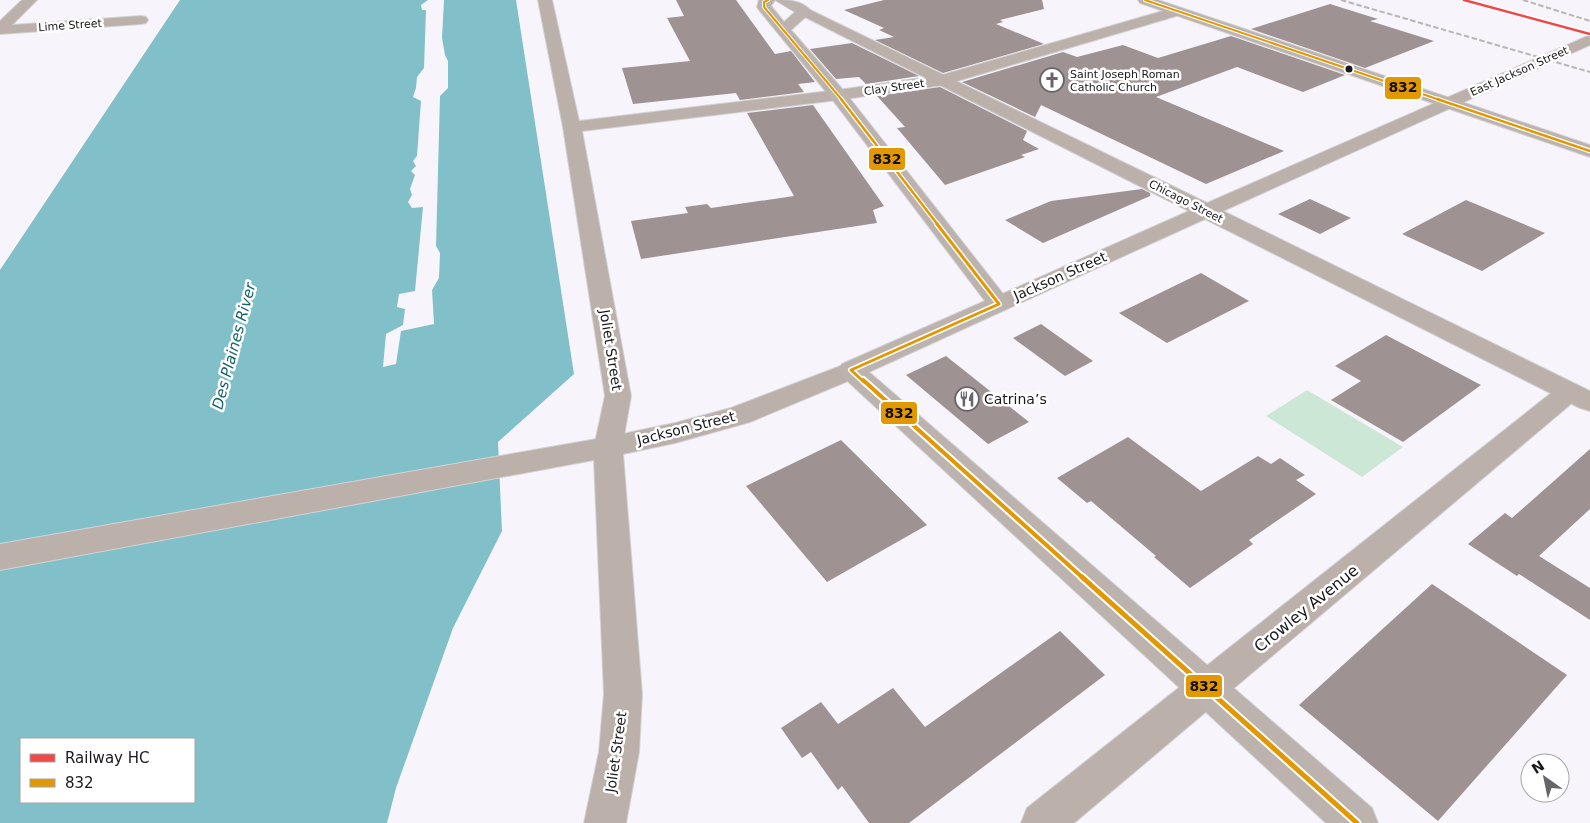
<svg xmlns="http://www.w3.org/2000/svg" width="1590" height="823" font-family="'DejaVu Sans',sans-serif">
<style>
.green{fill:#cde7d7}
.water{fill:#81c0c9;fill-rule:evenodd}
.building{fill:#9e9292}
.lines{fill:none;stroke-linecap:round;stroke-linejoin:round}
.minor-casing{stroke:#d3d2d6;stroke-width:2}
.tertiary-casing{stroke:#d3d2d6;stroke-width:2}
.primary-casing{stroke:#d3d2d6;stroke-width:2}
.minor{fill:#bbb1aa;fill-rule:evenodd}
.tertiary{fill:#bbb1aa;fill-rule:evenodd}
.primary{fill:#bcb3ae;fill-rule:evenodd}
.rail{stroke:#bbb5b4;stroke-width:2;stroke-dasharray:5.5 2.5;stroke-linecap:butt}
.bus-1-far4-casing{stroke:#fff;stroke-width:4}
.bus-1-far3-casing{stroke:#fff;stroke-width:5}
.bus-1-far2-casing{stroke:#fff;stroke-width:6}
.bus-1-far1-casing{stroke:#fff;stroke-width:8}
.bus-1-casing{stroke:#fff;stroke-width:9}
.bus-1-far4{stroke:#e19803;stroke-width:2}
.bus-1-far3{stroke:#e19803;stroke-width:2.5}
.bus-1-far2{stroke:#e19803;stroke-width:3}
.bus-1-far1{stroke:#e19803;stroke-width:4}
.bus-1{stroke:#e19803;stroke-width:5}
.rail-1-casing{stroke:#fff;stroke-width:4.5}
.rail-1{stroke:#ee4848;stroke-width:2.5}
.bus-dot{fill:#19181c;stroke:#fff;stroke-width:2}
.labels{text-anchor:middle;stroke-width:5;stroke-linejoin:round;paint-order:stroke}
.far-street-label{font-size:11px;fill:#19181c;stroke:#fff}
.far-poi-label{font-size:11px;fill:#19181c;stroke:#fff;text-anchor:start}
.street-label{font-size:14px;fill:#19181c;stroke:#fff}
.poi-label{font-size:14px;fill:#19181c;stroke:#fff;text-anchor:start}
.water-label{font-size:15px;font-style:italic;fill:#156168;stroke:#fff}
.near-street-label{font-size:16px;fill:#19181c;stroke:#fff}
.line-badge{stroke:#fff;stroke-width:2}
.pale-badge-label{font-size:14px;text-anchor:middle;font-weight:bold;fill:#111}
</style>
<rect width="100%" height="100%" fill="#f7f5fb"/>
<!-- green -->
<path class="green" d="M1307 390 1403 447 1362 477 1266 416Z"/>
<!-- water -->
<path class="water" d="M180 0H428L421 5 422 10H426L424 68 417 77 416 88 413 97 421 101 417 156 413 161 416 166 411 171 415 175 410 189 412 195 408 202 412 208 423 207 415 291 399 294 397 307 405 309 403 325 386 334 383 367 396 364 401 331 434 324 432 290 439 278 440 253 436 246 440 96 448 88V61L445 55 442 38 444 0H516L574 374 498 442 502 531 453 628 396 788 387 823H0V270ZM21 739H194V802H21Z"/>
<!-- building -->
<g class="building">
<path d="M676 0H736L775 54 791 51 815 82 798 84 804 92 740 100 736 93 633 104 622 68 690 61 667 18 684 16Z"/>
<path d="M884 0H1042L1044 9 1000 20 1003 22 996 24 1044 44 943 73 875 40 894 37 879 30 884 28 844 10Z"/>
<path d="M1330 4 1378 19 1370 21 1434 41 1365 68 1251 29Z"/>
<path d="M1231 36 1345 75 1303 92 1237 67 1156 97 1284 151 1206 184 1041 105 1035 117 962 82 1063 52 1077 57 1123 45 1158 58Z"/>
<path d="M852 43 919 76 866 84 859 77 836 79 810 49Z"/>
<path d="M940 87 1027 131 1023 140 1039 149 1021 155 1025 157 945 185 897 128 905 127 877 96Z"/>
<path d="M813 105 884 206 873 210 877 223 641 259 631 221 688 213 685 207 707 204 711 208 794 196 747 113Z"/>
<path d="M1142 189 1150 193V196L1043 243 1005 220 1051 201Z"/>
<path d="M1310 199 1351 218 1320 234 1278 214Z"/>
<path d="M1466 200 1545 233 1482 271 1402 234Z"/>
<path d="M1201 273 1249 301 1167 343 1119 313Z"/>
<path d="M1041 324 1093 361 1065 376 1013 338Z"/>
<path d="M1386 335 1481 385 1403 442 1331 400 1361 381 1335 366Z"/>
<path d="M946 356 1029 422 988 444 906 375Z"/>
<path d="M1128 437 1201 491 1258 456 1271 464 1280 458 1305 475 1296 480 1316 494 1249 540 1253 544 1190 588 1154 557 1156 556 1091 501 1087 503 1057 478Z"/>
<path d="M841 440 927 525 827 582 746 486Z"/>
<path d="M1590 449V509L1539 556 1590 588V620L1519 574 1517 576 1468 544 1505 513 1512 518Z"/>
<path d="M1432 584 1567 675 1438 821 1299 705Z"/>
<path d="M1060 631 1105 675 909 823H869L842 786 838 790 811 752 802 758 781 728 821 702 838 724 893 688 925 727Z"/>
</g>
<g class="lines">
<!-- minor casing -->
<g class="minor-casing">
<g id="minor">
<path d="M22 0H37L12 25 141 16 146 17 148 20 146 23 141 24 0 34V21Z"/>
<path d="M538 0H552L579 121 838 90 942 75 1173 8 1178 7 1185 11 1183 14 944 85 838 100 582 131 631 396 622 447 618 454 608 457 598 454 594 447 605 396 563 127Z"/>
<path d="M1569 383 1578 386 1582 392 1578 398 1074 823H1021L1027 808 1560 386Z"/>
</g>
</g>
<!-- tertiary casing -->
<g class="tertiary-casing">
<g id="tertiary">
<path d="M804 7 1207 203 1590 35V45L1223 211 1590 391V411L1580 408 1205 219 1007 309 999 311 991 309 987 304 991 299 1189 211 799 14 797 11Z"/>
<path d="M851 362 860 364 864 370 860 376 750 422 675 443 623 454 642 694 639 752 626 823H584L599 752 604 694 594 460 0 570V544L608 437 675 423 731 408Z"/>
</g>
</g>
<!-- primary casing -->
<g class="primary-casing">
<g id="primary">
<path d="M759 0H775L771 6 784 22 795 12 775 0C788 0 802 0 811 11L809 14 791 30 844 91 1011 304 1007 309 869 372 1372 808 1378 823H1326L842 376 838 370 842 364 985 301 832 99 759 10 757 7Z"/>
<path d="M1138 0H1158L1590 145V157L1140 3Z"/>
</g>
</g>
<!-- minor -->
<use href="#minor" class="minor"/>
<!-- tertiary -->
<use href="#tertiary" class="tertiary"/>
<!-- primary -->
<use href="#primary" class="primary"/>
<!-- rail -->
<g class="rail">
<path d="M1341 0 1590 72"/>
<path d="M1523 0 1590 21"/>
</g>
<!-- bus-1-far4 casing -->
<g class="bus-1-far4-casing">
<g id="bus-1-far4">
<path d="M768 0 764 2V7L842 100"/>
<path d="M1145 0 1440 100"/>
</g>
</g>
<!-- bus-1-far3 casing -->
<g class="bus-1-far3-casing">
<g id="bus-1-far3">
<path d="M841 99 938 225"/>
<path d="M1437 99 1590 151"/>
</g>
</g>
<!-- bus-1-far2 casing -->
<g class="bus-1-far2-casing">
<path id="bus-1-far2" d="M864 382 851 370 999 304 937 224"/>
</g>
<!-- bus-1-far1 casing -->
<g class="bus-1-far1-casing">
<path id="bus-1-far1" d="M863 380 1083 578"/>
</g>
<!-- bus-1 casing -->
<g class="bus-1-casing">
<path id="bus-1" d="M1082 577 1357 823"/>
</g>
<!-- bus-1-far4 -->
<use href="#bus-1-far4" class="bus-1-far4"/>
<!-- bus-1-far3 -->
<use href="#bus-1-far3" class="bus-1-far3"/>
<!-- bus-1-far2 -->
<use href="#bus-1-far2" class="bus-1-far2"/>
<!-- bus-1-far1 -->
<use href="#bus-1-far1" class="bus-1-far1"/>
<!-- bus-1 -->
<use href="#bus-1" class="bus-1"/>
<!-- rail-1 casing -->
<g class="rail-1-casing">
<path id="rail-1" d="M1464 0 1590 34"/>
</g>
<!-- rail-1 -->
<use href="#rail-1" class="rail-1"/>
</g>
<!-- icons -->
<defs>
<g id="church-ring" transform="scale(1.25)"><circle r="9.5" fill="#fff" stroke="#67656a" stroke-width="1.5"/><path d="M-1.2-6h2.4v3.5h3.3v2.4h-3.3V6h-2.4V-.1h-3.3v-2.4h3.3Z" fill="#67656a"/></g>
<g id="restaurant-ring" transform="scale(1.25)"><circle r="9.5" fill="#fff" stroke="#67656a" stroke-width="1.5"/><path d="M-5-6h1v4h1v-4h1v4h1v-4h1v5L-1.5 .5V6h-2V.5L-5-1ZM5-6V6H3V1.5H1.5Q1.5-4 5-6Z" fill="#67656a"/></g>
</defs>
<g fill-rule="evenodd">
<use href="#church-ring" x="1052" y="80"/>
<use href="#restaurant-ring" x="967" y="399"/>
</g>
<!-- markers -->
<circle class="bus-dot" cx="1349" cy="69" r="4.5"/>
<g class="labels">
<!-- far-street labels -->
<g class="far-street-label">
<text transform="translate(70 25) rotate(-4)" y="4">Lime Street</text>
<text transform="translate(1519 71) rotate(-24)" y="4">East Jackson Street</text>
<text transform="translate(894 87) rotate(-8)" y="4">Clay Street</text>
<text transform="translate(1186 201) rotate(27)" y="4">Chicago Street</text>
</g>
<!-- far-poi labels -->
<g class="far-poi-label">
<text x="1070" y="78">Saint Joseph Roman<tspan x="1070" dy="13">Catholic Church</tspan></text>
</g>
<!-- street labels -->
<g class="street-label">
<text transform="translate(1060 276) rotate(-24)" y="5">Jackson Street</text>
<text transform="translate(611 350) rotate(81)" y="5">Joliet Street</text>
<text transform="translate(686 428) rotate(-14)" y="5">Jackson Street</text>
<text transform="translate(616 752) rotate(-82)" y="5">Joliet Street</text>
</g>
<!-- poi labels -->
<g class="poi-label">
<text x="984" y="404">Catrina’s</text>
</g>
<!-- water labels -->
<g class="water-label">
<text transform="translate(234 346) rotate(-75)" y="5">Des Plaines River</text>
</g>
<!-- near-street labels -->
<g class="near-street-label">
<text transform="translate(1306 608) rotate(-39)" y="6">Crowley Avenue</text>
</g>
</g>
<g class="line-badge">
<rect x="1384" y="76" width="38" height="24" rx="5" fill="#e19803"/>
<rect x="868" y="147" width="38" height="24" rx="5" fill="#e19803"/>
<rect x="880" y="401" width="38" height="24" rx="5" fill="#e19803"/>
<rect x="1185" y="674" width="38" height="24" rx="5" fill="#e19803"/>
</g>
<g class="pale-badge-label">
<text x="1403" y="92">832</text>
<text x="887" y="164">832</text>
<text x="899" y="418">832</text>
<text x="1204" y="691">832</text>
</g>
<!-- legend -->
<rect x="20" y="738" width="175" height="65" fill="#ffffff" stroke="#a3a3a4"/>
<rect x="30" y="754" width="25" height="8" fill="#ee4848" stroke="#a3a3a4"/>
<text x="65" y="763" font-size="15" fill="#19181c">Railway HC</text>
<rect x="30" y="779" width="25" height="8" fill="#e19803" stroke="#a3a3a4"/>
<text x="65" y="788" font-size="15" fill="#19181c">832</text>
<!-- north arrow -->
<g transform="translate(1545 778) rotate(327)"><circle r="24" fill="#ffffff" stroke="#a3a3a4"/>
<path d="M0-4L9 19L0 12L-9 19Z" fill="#67656a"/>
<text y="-8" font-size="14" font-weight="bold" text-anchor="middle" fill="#19181c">N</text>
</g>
</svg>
